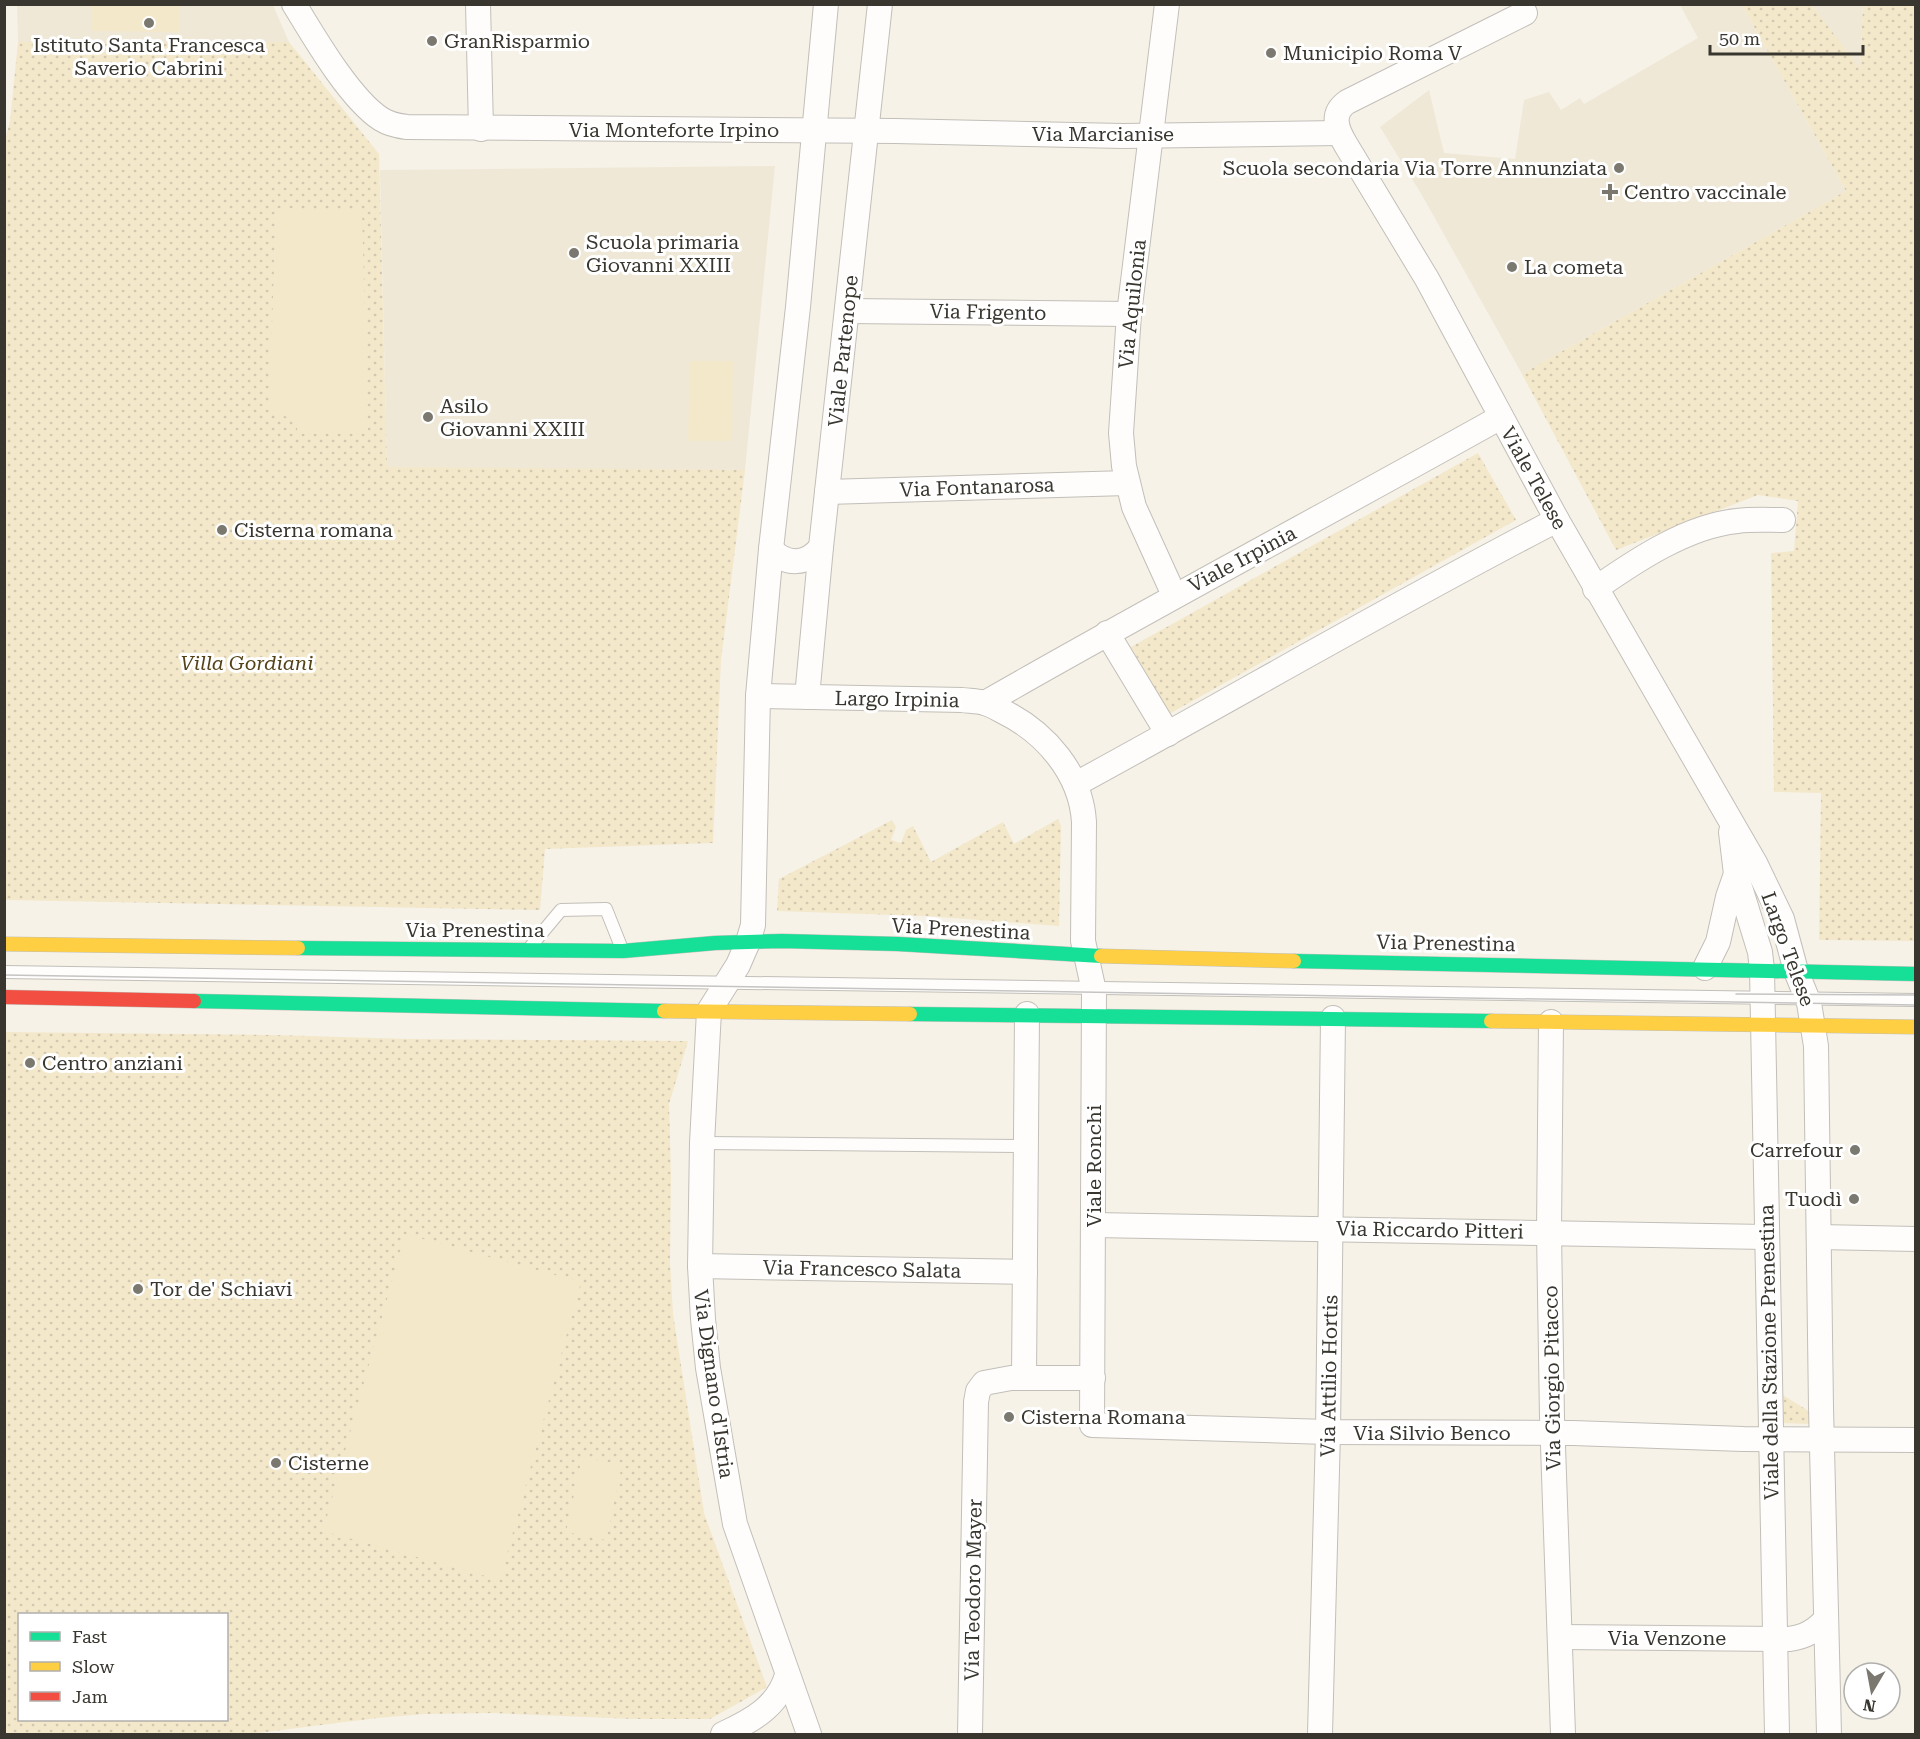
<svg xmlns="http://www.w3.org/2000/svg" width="1920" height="1739" font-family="'Roboto Serif',serif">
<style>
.built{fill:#efe8d6}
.grass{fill:url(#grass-dots);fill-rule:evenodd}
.pitch{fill:#f4e8cb}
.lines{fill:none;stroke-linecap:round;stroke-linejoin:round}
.lane-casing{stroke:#c2bfb8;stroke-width:14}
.street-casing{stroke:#c2bfb8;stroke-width:26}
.fast-casing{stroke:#c2bfb8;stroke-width:15}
.slow-casing{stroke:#c2bfb8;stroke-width:15}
.jam-casing{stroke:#c2bfb8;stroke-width:15}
.lane{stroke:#fefdfc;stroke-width:12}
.street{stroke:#fefdfc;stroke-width:24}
.fast{stroke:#16e098;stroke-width:14}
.slow{stroke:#ffcf43;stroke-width:14}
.jam{stroke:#f24e42;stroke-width:14}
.tram{stroke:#c5c4c2;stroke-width:1.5}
.poi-dot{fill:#7b7870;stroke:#fff;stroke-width:2}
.labels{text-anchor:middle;stroke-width:6;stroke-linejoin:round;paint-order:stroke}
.poi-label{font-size:20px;fill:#39362f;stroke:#fff;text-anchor:start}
.street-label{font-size:20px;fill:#39362f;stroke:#fff}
.park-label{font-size:20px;font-style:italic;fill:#554318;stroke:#fff}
</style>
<defs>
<pattern id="grass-dots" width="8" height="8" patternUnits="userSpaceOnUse" patternTransform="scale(1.5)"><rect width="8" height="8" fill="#f4e8cb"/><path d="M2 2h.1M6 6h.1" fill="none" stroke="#d2c8af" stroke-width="1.8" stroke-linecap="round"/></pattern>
</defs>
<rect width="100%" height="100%" fill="#f6f2e8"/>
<!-- built -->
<g class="built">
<path d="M17 5H273L289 42H18Z"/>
<path d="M1680 5H1742L1846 191 1522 374 1423 197 1380 127 1429 90 1444 153 1515 159 1524 100 1549 92 1561 110 1580 98 1584 104 1698 38Z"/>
<path d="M1812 5H1863L1860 70Z"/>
<path d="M775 166 745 470 387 468 380 170Z"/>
</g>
<!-- grass -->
<g class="grass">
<path d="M1742 5H1812L1860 69 1863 5H1915V941L1819 940 1821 793 1774 792 1771 553 1794 551 1798 501 1758 495 1616 550 1522 374 1846 191Z"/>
<path d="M18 42H289L379 154 387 467 745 470 721 660 713 843 545 849 540 910 5 900 4 143 10 121Z"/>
<path d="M1478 453 1516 520 1169 714 1131 647Z"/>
<path d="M1058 819 1061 826 1059 926 926 916 777 911 779 879 892 820 896 827 891 840 901 843 906 830 913 826 931 862 1003 822 1014 844Z"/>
<path d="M5 1032 274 1035 410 1039 688 1041 669 1104 671 1177 670 1262 673 1314 704 1513 767 1687 710 1719H633L493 1713 425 1714 377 1718 250 1734H5ZM20 1614H226V1720H20Z"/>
<path d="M1778 1392 1815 1415 1810 1424 1780 1423Z"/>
</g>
<!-- pitch -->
<g class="pitch">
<path d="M91 5H179V32L91 31Z"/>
<path d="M276 208 362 211 368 433 298 434 296 422 281 414H269Z"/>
<path d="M690 361H733L732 441H688Z"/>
<path d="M405 1234 581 1282 500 1580 323 1531Z"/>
<path d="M582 1457 622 1465 606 1540 566 1532Z"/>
</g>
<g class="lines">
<!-- lane casing -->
<g class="lane-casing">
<g id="lane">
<path d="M531 946 561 910 606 909 622 949"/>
<path d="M4 972 1916 1000"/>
<path d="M702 1143 1027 1146"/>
</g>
</g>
<!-- street casing -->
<g class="street-casing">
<g id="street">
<path d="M294 4C314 37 350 99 381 119 389 124 398 126 407 127L895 131 1123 136 1339 133"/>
<path d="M478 4 481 129"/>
<path d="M1167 4 1129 314 1121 433 1124 466 1134 507 1174 595"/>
<path d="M1525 13 1347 102C1330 114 1337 130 1346 145L1427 279 1557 520 1755 863 1782 919 1796 971 1809 1003 1816 1046 1821 1407 1829 1734"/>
<path d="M847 311 1129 314"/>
<path d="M827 492 1127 483"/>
<path d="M771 549C786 566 807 565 821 547"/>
<path d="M1595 589C1635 561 1687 526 1737 521 1752 519 1768 520 1783 520"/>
<path d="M1107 633 1168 734"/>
<path d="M758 696 962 700C969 701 978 701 985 703 991 705 997 708 1002 711 1045 732 1081 773 1084 822L1083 941 1094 991 1092 1425 1328 1432 1573 1433 1743 1439 1916 1440"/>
<path d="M807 697 821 547 880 4"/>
<path d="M985 703C1156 605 1329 513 1501 417"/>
<path d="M1076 784C1236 697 1394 604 1557 520"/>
<path d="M1731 832 1736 874 1760 952 1762 970 1777 1734"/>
<path d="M1705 968 1718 942 1728 897 1736 874"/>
<path d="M1551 1022 1549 1232 1552 1417 1563 1734"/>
<path d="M1094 1225 1766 1237"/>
<path d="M1819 1237 1916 1239"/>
<path d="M700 1266 1025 1272"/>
<path d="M1024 1377 1027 1014"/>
<path d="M1560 1637 1789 1639C1805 1637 1815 1631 1826 1619"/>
<path d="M723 1734C751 1721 778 1707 787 1675"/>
<path d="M809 1734 735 1524 708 1368 703 1319 700 1266 702 1143 709 1011 738 965 748 942 753 925 758 696 771 549 798 307 826 4"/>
<path d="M970 1734 976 1402 978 1391 984 1383 1011 1378H1093"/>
<path d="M1320 1734 1328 1432 1333 1018"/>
</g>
</g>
<!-- fast casing -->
<g class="fast-casing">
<g id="fast">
<path d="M298 948 623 951 715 943 782 941 898 944 1101 956"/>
<path d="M1294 961 1916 974"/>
<path d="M194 1001 664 1011"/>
<path d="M910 1014 1491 1021"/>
</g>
</g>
<!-- slow casing -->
<g class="slow-casing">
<g id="slow">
<path d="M4 944 298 948"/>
<path d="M1101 956 1294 961"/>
<path d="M664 1011 910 1014"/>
<path d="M1491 1021 1916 1027"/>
</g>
</g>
<!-- jam casing -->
<g class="jam-casing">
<path id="jam" d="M4 997 194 1001"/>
</g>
<!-- lane -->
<use href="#lane" class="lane"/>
<!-- street -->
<use href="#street" class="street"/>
<!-- fast -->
<use href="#fast" class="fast"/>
<!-- slow -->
<use href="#slow" class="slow"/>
<!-- jam -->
<use href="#jam" class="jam"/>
<!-- tram -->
<g class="tram">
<path d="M4 975 1916 1005"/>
<path d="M1736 994 1916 995"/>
</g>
</g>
<!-- markers -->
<g class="poi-dot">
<circle cx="149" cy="23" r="6"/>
<circle cx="432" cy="41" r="6"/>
<circle cx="1271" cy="53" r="6"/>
<circle cx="1619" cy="168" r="6"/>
<path d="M1607 183h6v6h6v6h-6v6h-6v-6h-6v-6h6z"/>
<circle cx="574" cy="253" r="6"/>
<circle cx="1512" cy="267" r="6"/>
<circle cx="428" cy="417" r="6"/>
<circle cx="222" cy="530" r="6"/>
<circle cx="30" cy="1063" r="6"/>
<circle cx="1855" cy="1150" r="6"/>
<circle cx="1854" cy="1199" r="6"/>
<circle cx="138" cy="1289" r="6"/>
<circle cx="1009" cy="1417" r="6"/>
<circle cx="276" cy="1463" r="6"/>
</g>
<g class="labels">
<!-- poi labels -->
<g class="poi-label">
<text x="444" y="48">GranRisparmio</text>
<text x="149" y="52" text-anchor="middle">Istituto Santa Francesca<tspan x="149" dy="23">Saverio Cabrini</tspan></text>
<text x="1283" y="60">Municipio Roma V</text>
<text x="1607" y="175" text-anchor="end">Scuola secondaria Via Torre Annunziata</text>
<text x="1624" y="199">Centro vaccinale</text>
<text x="586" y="249">Scuola primaria<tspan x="586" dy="23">Giovanni XXIII</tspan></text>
<text x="1524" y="274">La cometa</text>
<text x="440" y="413">Asilo<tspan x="440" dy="23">Giovanni XXIII</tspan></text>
<text x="234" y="537">Cisterna romana</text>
<text x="42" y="1070">Centro anziani</text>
<text x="1843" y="1157" text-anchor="end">Carrefour</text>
<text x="1842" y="1206" text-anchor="end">Tuodì</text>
<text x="150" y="1296">Tor de' Schiavi</text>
<text x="1021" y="1424">Cisterna Romana</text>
<text x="288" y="1470">Cisterne</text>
</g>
<!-- street labels -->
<g class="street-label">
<text x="674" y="137">Via Monteforte Irpino</text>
<text x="1103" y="141">Via Marcianise</text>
<text transform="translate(1132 304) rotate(-84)" y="7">Via Aquilonia</text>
<text transform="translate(988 312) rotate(1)" y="7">Via Frigento</text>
<text transform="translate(843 351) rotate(-84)" y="7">Viale Partenope</text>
<text transform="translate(1534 478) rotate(61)" y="7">Viale Telese</text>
<text transform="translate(977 487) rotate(-2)" y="7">Via Fontanarosa</text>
<text transform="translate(1242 559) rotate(-28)" y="7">Viale Irpinia</text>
<text transform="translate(897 699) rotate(1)" y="7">Largo Irpinia</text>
<text transform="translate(961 929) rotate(3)" y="7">Via Prenestina</text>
<text x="475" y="937">Via Prenestina</text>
<text transform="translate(1446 943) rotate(1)" y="7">Via Prenestina</text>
<text transform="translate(1788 949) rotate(70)" y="7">Largo Telese</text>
<text transform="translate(1094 1166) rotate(-90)" y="7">Viale Ronchi</text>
<text transform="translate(1430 1230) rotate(1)" y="7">Via Riccardo Pitteri</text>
<text transform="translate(862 1269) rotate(1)" y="7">Via Francesco Salata</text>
<text transform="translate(1769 1352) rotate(-91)" y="7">Viale della Stazione Prenestina</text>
<text transform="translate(1329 1376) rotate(-89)" y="7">Via Attilio Hortis</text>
<text transform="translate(1552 1378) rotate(-91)" y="7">Via Giorgio Pitacco</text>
<text transform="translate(714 1384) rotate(82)" y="7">Via Dignano d'Istria</text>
<text x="1432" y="1440">Via Silvio Benco</text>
<text transform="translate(973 1590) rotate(-89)" y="7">Via Teodoro Mayer</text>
<text x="1667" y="1645">Via Venzone</text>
</g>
<!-- park labels -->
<g class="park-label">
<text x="247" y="670">Villa Gordiani</text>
</g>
</g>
<!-- border -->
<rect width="1920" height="1739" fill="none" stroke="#39362f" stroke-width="12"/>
<!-- legend -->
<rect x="18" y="1613" width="210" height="108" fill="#ffffff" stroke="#b0afac" stroke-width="1.5"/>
<rect x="30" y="1632" width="30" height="9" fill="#16e098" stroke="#b0afac" stroke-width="1.5"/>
<text x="72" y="1643" font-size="18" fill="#39362f">Fast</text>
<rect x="30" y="1662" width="30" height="9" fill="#ffcf43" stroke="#b0afac" stroke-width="1.5"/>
<text x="72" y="1673" font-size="18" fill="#39362f">Slow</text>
<rect x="30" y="1692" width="30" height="9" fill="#f24e42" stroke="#b0afac" stroke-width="1.5"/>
<text x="72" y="1703" font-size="18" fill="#39362f">Jam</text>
<!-- north arrow -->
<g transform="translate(1872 1691) rotate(190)"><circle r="28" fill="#ffffff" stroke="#b0afac" stroke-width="1.5"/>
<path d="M0-4.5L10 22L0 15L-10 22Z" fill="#7b7870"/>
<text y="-9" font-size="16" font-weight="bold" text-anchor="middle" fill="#39362f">N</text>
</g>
<!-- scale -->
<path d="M1710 45v9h153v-9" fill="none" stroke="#39362f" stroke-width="3"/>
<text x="1719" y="45" font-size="18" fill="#39362f" stroke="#ffffff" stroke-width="4.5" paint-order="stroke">50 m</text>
</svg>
